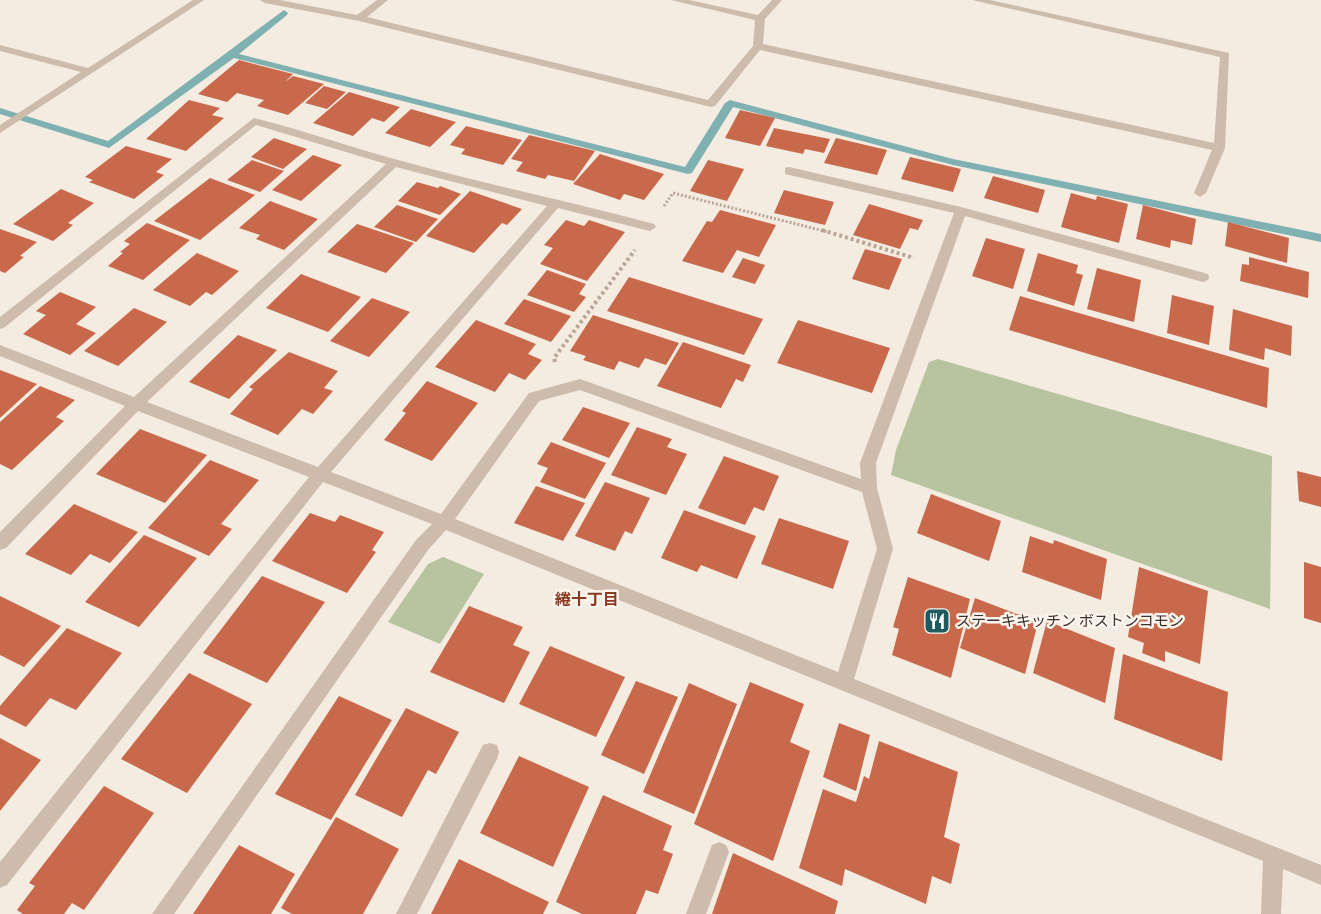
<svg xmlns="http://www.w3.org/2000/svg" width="1321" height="914" font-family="Commissioner,'Noto Sans JP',sans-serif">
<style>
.green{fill:#b8c4a0}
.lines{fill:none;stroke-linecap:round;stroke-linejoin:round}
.stream{fill:#7fb0b2;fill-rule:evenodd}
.building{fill:#c8694b}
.path-far1{stroke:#b9a596;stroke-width:3;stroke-dasharray:2 2;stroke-linecap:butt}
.path{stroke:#b9a596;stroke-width:4;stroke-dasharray:3 3;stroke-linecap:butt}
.minor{fill:#cdbbac;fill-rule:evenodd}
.labels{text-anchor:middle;stroke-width:5;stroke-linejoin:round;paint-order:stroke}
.poi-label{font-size:15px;fill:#3b302b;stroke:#fbf5ee;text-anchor:start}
.neighbourhood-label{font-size:16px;font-weight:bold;fill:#8c3b22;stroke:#fbf5ee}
</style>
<rect width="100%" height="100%" fill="#f4ebe1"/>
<!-- green -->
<g class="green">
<path d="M938 359 1272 456 1270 609 891 475 896 450 929 362Z"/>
<path d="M443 557 484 574 440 644 388 622 428 564Z"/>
</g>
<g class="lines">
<!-- stream -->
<path class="stream" d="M284 10 288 13 287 15 239 54 685 167 725 103 730 100 953 159 1321 234V242L953 165 733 107 692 173 688 174 234 58 109 148 0 114V108L108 141Z"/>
</g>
<!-- building -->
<g class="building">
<path d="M239 60 293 74 285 82 293 76 324 84 288 115 257 106 264 100 237 93 227 102 198 94Z"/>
<path d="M324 86 346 92 327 109 305 103Z"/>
<path d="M349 92 400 107 384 122 372 118 353 136 313 123Z"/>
<path d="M189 100 220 108 212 115 224 118 186 151 146 139Z"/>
<path d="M411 109 456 122 430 147 385 133Z"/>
<path d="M740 110 775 118 760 146 725 138Z"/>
<path d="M466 126 522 140 503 165 461 154 465 149 450 145Z"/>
<path d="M774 128 830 139 824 153 805 149 803 154 766 146Z"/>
<path d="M529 135 595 151 574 181 548 175 545 179 516 171 523 162 511 159Z"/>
<path d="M274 138 307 149 283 169 251 157Z"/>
<path d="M836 138 887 150 877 175 824 163Z"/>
<path d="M126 146 172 159 156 172 164 175 134 199 89 182 93 180 85 177Z"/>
<path d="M600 154 664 174 644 200 624 194 620 200 573 184Z"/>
<path d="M313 155 342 165 301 201 272 190Z"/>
<path d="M910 157 961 169 953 192 901 179Z"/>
<path d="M252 160 284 171 260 192 227 180Z"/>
<path d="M708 160 744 169 727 201 690 191Z"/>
<path d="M993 176 1045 190 1038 213 984 198Z"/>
<path d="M210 178 255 195 200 240 154 221Z"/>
<path d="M417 182 438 188 440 186 461 194 440 215 398 201Z"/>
<path d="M61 189 94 203 68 223 73 225 53 241 13 224Z"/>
<path d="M784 190 834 202 825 225 774 213Z"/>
<path d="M470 191 522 209 507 225 502 223 474 253 426 236Z"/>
<path d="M1071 193 1096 200 1097 196 1128 204 1119 243 1061 227Z"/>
<path d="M270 201 318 219 284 250 256 239 260 235 239 228Z"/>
<path d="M869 204 923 220 918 230 910 228 900 249 853 235Z"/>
<path d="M397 205 438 219 416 242 374 227Z"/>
<path d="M1143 205 1196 219 1192 245 1171 240 1170 248 1136 239Z"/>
<path d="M720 210 776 225 759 257 737 250 723 273 682 261 707 221 712 222Z"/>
<path d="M566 220 584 226 589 220 625 232 587 281 540 264 553 248 544 245Z"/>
<path d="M1228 222 1289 238 1287 263 1225 246Z"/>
<path d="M147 223 190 240 143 280 108 266 123 253 120 252 130 244 124 241Z"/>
<path d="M357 224 414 243 386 273 327 252Z"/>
<path d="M0 229 37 242 20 256 24 257 5 273 0 271Z"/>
<path d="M986 238 1025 249 1013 289 972 276Z"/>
<path d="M865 249 902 259 889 290 852 279Z"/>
<path d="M197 253 239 271 212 295 206 292 190 306 153 290Z"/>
<path d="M1038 253 1078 265 1076 273 1083 275 1074 306 1027 291Z"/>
<path d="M1249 257 1309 272 1308 298 1240 281 1242 264 1249 265Z"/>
<path d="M743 258 765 265 755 284 732 277Z"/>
<path d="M1097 268 1141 280 1134 322 1087 309Z"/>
<path d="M547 270 586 284 579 294 586 297 574 312 527 295Z"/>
<path d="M301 274 361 297 328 332 266 308Z"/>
<path d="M629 277 763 319 744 355 607 311Z"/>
<path d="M60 292 96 307 76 324 96 333 70 355 23 334 46 315 36 311Z"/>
<path d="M1172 295 1214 306 1209 345 1167 333Z"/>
<path d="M1020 296 1269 368 1267 408 1009 330Z"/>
<path d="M372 298 410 312 369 357 330 341Z"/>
<path d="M524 299 571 316 551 342 504 324Z"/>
<path d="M134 308 167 322 118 366 84 351Z"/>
<path d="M1233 309 1292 326 1291 356 1265 348 1264 360 1229 350Z"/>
<path d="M593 315 679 343 666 365 645 358 639 368 619 361 614 370 583 360 586 356 570 351Z"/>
<path d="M476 320 536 344 528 354 542 360 525 380 509 373 495 392 435 367Z"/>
<path d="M798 320 890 348 872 393 777 363Z"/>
<path d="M238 335 277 350 229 399 189 382Z"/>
<path d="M683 342 751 365 743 382 736 379 721 408 657 386Z"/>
<path d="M289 352 338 371 324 388 333 391 313 414 302 409 278 435 230 414 253 389 249 387Z"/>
<path d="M0 370 37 384 0 418Z"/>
<path d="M427 381 478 403 432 461 384 440 406 413 402 411Z"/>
<path d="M40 386 75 400 56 417 64 421 12 470 0 464V422Z"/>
<path d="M583 407 630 423 609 458 562 440Z"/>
<path d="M637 427 672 439 667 447 687 454 666 495 611 475Z"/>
<path d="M140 429 207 455 165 503 96 474Z"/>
<path d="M551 442 606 463 585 499 540 482 548 468 537 464Z"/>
<path d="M724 456 779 476 764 511 754 507 745 525 698 508Z"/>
<path d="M210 460 259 480 221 524 232 529 209 556 148 528Z"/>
<path d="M1297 471 1321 477V507L1299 501Z"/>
<path d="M605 482 650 498 632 534 625 531 615 551 575 536Z"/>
<path d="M536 486 585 503 563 541 514 523Z"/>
<path d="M931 494 1001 521 989 561 917 533Z"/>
<path d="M74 504 138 532 110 563 90 554 71 575 25 554Z"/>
<path d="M684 510 756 536 737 579 701 565 697 572 661 558Z"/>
<path d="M310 513 335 522 340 515 384 532 372 550 376 552 347 593 272 561Z"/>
<path d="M779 518 849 541 833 589 761 564Z"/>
<path d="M144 535 197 558 139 627 85 602Z"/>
<path d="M1030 536 1053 544 1054 540 1107 559 1101 600 1022 572Z"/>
<path d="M1304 562 1321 567V623L1304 618Z"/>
<path d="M1139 567 1208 591 1200 664 1165 651V662L1142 653 1144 643 1128 637Z"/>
<path d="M262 576 325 602 267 683 203 653Z"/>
<path d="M908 577 970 599 951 678 892 655 899 629 893 627Z"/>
<path d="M0 596 61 626 24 667 0 655Z"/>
<path d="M975 598 1038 622 1025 674 960 648Z"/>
<path d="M469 606 523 627 513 645 530 652 504 703 430 672Z"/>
<path d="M1047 621 1115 648 1105 703 1033 673Z"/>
<path d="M67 628 122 653 76 710 50 698 26 727 0 714V706Z"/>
<path d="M550 646 625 677 596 737 519 704Z"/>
<path d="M1123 654 1228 692 1222 761 1114 719Z"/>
<path d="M189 673 252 704 187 793 121 759Z"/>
<path d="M636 681 678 697 644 774 601 755Z"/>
<path d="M750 682 804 704 790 742 810 751 773 861 694 824Z"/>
<path d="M689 683 737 704 694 814 643 792Z"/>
<path d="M339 696 392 720 331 820 275 794Z"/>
<path d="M406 708 459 732 436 774 428 770 402 817 355 795Z"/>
<path d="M839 723 870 735 856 791 823 777Z"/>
<path d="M0 738 41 760 0 811Z"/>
<path d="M879 741 958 772 944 837 960 844 951 884 932 876 926 904 845 869 842 886 799 868 823 789 856 802 864 776 869 779Z"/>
<path d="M519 756 589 787 553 867 480 833Z"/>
<path d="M104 786 154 813 84 910 72 903 64 914H23L17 910 35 886 29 883Z"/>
<path d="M603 795 672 826 663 850 673 854 658 894 646 890 636 914H582L556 902Z"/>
<path d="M336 817 399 849 363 914H292L281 908Z"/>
<path d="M239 845 295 874 271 914H193Z"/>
<path d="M733 853 838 901 835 914H712Z"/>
<path d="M459 859 549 902 543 914H431Z"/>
</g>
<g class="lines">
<!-- path-far1 -->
<path class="path-far1" d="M664 206 673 193 828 232"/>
<!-- path -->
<g class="path">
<path d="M822 230 914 258"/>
<path d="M555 362 554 358 635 250"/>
</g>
<!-- minor -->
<g class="minor">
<path d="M193 0H204L0 133V125L81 72 0 51V45L88 68Z"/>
<path d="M260 0H280L357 15 377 0H388L367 17 708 100 753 46 755 20 671 0H689L758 15 772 0H782L765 19 763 44 1214 143 1220 57 972 0H990L1229 53 1225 148 1206 193 1200 197 1194 193 1212 150 760 50 715 106 711 107 359 21 265 3Z"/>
<path d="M254 118C303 130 350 147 398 160 483 184 570 201 654 224L656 227 650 231 558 208 331 472 441 514 529 393 580 379 861 479 860 463 954 213 785 174V168L789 167 961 207 1208 274 1209 277 1208 280 1203 282 965 216 876 463 877 488 893 549 854 679 1321 865V885L1283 869 1281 914H1261L1263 861 446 530 428 550 174 914H152L416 540 432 524 323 482 7 885 0 888V862L309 477 138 411 6 548 0 550V532L125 406 0 356V345L134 397 386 164 256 125 5 327 0 329V317ZM396 167 547 206 318 467 147 402ZM580 390 862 492 877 549 838 672 455 519 539 401Z"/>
<path d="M490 743 497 745 499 752 497 759 417 914H396L483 745Z"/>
<path d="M719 842 726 845 729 852 706 914H686L712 845Z"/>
</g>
</g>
<!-- icons -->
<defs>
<g id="restaurant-square" transform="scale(1.35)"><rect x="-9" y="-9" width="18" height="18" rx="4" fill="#1f5a5e" stroke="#fbf5ee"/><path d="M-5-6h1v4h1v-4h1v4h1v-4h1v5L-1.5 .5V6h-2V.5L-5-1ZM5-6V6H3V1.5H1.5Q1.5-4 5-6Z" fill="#fff"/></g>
</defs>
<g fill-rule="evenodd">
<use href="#restaurant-square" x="937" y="621"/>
</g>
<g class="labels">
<!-- poi labels -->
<g class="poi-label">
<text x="956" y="626">ステーキキッチン ボストンコモン</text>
</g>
<!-- neighbourhood labels -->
<g class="neighbourhood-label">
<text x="587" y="605">綣十丁目</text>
</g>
</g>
</svg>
